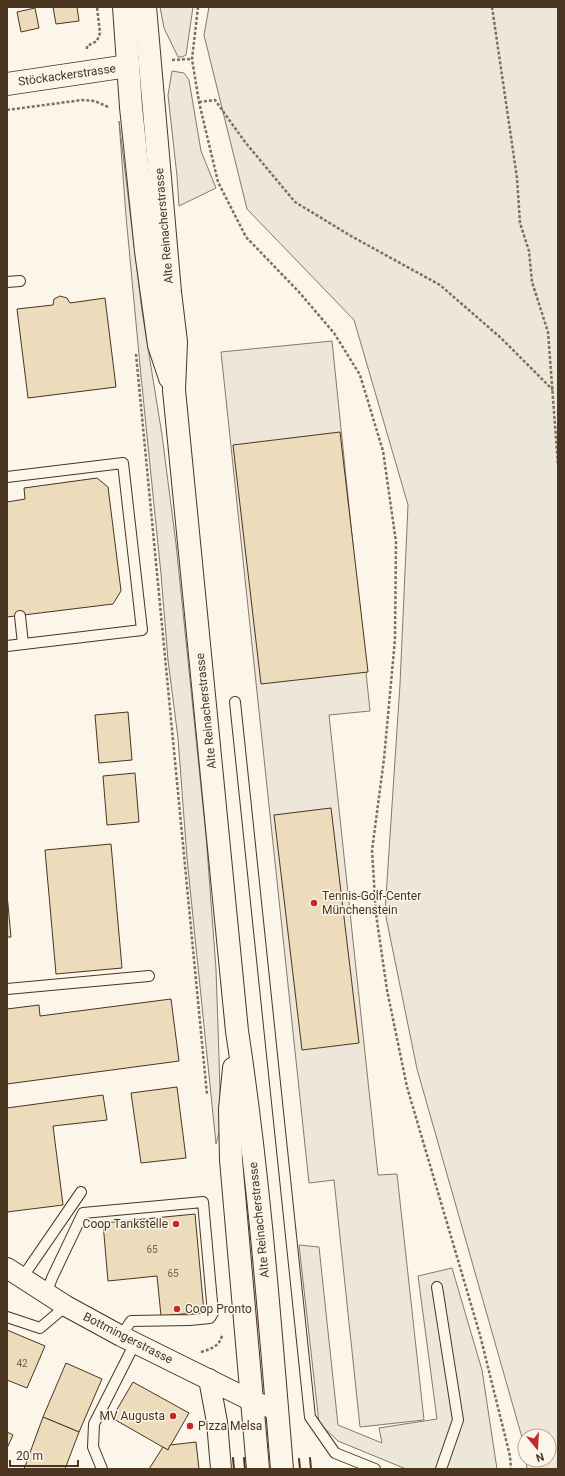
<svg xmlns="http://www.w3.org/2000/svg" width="565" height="1476" font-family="Roboto,sans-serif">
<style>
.green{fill:#ede6d9;stroke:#887966}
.parking{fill:#ede7d9;stroke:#887966}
.building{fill:#ecdcbc;stroke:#4a3520}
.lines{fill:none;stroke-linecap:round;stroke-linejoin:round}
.lane-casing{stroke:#4a3520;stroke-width:12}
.street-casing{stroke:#4a3520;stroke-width:22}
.secondary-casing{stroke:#4a3520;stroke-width:24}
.primary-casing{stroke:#4a3520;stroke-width:24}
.path{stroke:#7f6f5c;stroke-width:2.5;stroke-dasharray:3 2;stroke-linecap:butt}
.lane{stroke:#fbf6e9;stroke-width:10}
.street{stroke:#fbf6e9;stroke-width:20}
.secondary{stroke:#fbf6e9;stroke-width:22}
.primary{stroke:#fbf6e9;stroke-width:22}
.wall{stroke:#4a3520;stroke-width:2}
.poi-dot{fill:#c62828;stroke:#fbf6e9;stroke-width:1.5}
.labels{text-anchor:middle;stroke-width:3;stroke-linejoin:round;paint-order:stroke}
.number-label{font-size:10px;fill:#725f47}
.street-label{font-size:12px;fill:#4a3520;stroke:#fbf6e9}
.poi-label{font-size:12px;fill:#4a3520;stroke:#fbf6e9;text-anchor:start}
</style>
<rect width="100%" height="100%" fill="#fbf6e9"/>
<!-- green -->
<g class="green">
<path d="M160 7H193L186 55 182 57H178L164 28Z"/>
<path d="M209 7H558V1469H527L526 1460H549V1436H525V1453L523 1441 417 1069 385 912 400 684 408 505 354 320 247 209 204 35Z"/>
<path d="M172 71 184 73 189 80 201 151 216 188 179 206 177 176 168 95Z"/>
<path d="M119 121 142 311 162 435 176 544 206 835 216 969 219 1058 221 1126 216 1144 187 858 178 738 168 660 161 574 141 376 126 216Z"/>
<path d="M332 341 370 711 329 715 378 1175 397 1174 424 1420 360 1427 334 1180 309 1183 221 352Z"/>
<path d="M240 1106 260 1321 256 1325 247 1271Z"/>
</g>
<!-- parking -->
<path class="parking" d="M299 1245 319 1247 338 1425 382 1443 379 1428 437 1419 418 1276 452 1268 482 1370 497 1469H406L338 1441 319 1423Z"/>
<!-- building -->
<g class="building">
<path d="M53 7H77L79 21 56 24Z"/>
<path d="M35 8 39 28 21 32 17 12Z"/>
<path d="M60 296 67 298 70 303 105 298 116 387 28 398 17 309 53 305 54 299Z"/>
<path d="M340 432 368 672 261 684 233 445Z"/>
<path d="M97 478 108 487 121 591 113 604 7 617V502L25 499 24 488Z"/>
<path d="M128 712 132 760 99 763 95 715Z"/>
<path d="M135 773 139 822 107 825 103 776Z"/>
<path d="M331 808 359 1043 302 1050 274 815Z"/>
<path d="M111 844 122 968 56 974 45 850Z"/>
<path d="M7 894 11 937H7Z"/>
<path d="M171 999 179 1061 7 1084V1009L39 1005 40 1016Z"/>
<path d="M177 1087 186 1158 141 1163 131 1093Z"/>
<path d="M103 1095 107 1120 53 1126 63 1205 7 1212V1108Z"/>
<path d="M195 1214 204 1312 161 1316 157 1276 108 1281 103 1223Z"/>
<path d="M7 1330 45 1346 27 1388 7 1380Z"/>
<path d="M66 1363 102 1379 79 1432 43 1417Z"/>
<path d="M133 1382 189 1413 168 1450 112 1418Z"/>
<path d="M43 1417 79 1432 65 1469H24Z"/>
<path d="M7 1432 13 1435 7 1448Z"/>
<path d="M196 1442 199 1469H149L163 1447 168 1450 170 1445Z"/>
</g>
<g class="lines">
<!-- lane casing -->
<g class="lane-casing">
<g id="lane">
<path d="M7 282 20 281"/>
<path d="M7 477 123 463 142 630 7 646"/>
<path d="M20 616 23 644"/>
<path d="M235 702 310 1417 335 1453 375 1469"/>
<path d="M7 989 149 976"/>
<path d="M22 1278 81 1192"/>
<path d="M437 1287 458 1420 441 1469"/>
<path d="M46 1294 52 1278 83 1213 203 1202 213 1313 210 1318 190 1320 131 1321 121 1336"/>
<path d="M7 1317 40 1328 66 1306"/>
<path d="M102 1469 93 1447 94 1424 135 1343"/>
</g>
</g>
<!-- street casing -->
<g class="street-casing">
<g id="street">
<path d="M7 1268 66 1306 121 1336 252 1401 277 1410"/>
<path d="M209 1379 217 1422 221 1469"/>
</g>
</g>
<!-- secondary casing -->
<g class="secondary-casing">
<path id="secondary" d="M7 84 128 66"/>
</g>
<!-- primary casing -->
<g class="primary-casing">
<g id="primary">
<path d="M124 7 131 107 146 251 159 345 170 378"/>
<path d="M145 7 170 292 176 342 174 390 237 1031C259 1176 270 1323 282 1469"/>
<path d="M234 1068 230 1109 231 1160 258 1469"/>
</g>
</g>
<!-- path -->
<g class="path">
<path d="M198 7 192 59 199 102 218 182 246 237 299 292 334 333 360 375 383 451 396 542 395 639 384 759 372 850 376 914 387 990 407 1087 480 1335 510 1456 511 1469"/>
<path d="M492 7 517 178 520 223 529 251 532 282 548 332 558 465"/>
<path d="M87 49V46L97 41 100 33 97 7"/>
<path d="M172 60 192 59"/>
<path d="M199 102 215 100 245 142 295 202 351 236 440 285 501 338 553 390"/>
<path d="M7 110 82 100 95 101 108 107"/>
<path d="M136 354 207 1095"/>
<path d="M201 1352C211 1349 220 1346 222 1335"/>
</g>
<!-- lane -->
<use href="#lane" class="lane"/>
<!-- street -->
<use href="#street" class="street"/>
<!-- secondary -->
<use href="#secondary" class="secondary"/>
<!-- primary -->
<use href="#primary" class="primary"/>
<!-- wall -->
<g class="wall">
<path d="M233 1458 234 1469"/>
<path d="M244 1458 245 1469"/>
<path d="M310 1458 311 1469"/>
<path d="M299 1459 300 1469"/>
</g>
</g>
<!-- markers -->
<g class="poi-dot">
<circle cx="314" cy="903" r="4"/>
<circle cx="176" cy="1224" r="4"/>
<circle cx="177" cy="1309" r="4"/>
<circle cx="173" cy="1416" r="4"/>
<circle cx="190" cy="1426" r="4"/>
</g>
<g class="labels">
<!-- number labels -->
<g class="number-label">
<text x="152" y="1253">65</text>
<text x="173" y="1277">65</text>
<text x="22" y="1367">42</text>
</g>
<!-- street labels -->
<g class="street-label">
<text transform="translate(67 75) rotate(-8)" y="4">Stöckackerstrasse</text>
<text transform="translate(164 226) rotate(-95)" y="4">Alte Reinacherstrasse</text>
<text transform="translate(206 711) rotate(-96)" y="4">Alte Reinacherstrasse</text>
<text transform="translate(259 1220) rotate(-96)" y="4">Alte Reinacherstrasse</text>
<text transform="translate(128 1338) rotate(27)" y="4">Bottmingerstrasse</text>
</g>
<!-- poi labels -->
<g class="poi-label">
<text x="322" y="900">Tennis-Golf-Center<tspan x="322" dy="14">Münchenstein</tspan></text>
<text x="168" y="1228" text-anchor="end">Coop Tankstelle</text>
<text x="185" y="1313">Coop Pronto</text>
<text x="165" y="1420" text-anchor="end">MV Augusta</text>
<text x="198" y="1430">Pizza Melsa</text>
</g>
</g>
<!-- border -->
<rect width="565" height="1476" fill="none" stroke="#4a3520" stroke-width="16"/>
<!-- north arrow -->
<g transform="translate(537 1448) rotate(162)"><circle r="19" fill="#fbf6e9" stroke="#b4a999"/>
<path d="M0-3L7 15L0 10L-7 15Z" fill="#c62828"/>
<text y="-6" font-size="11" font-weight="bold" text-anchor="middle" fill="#4a3520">N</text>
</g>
<!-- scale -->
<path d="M10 1460v6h68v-6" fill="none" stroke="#4a3520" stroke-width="2"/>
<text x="16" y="1460" font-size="12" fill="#4a3520" stroke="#fbf6e9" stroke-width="3" paint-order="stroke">20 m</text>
</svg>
